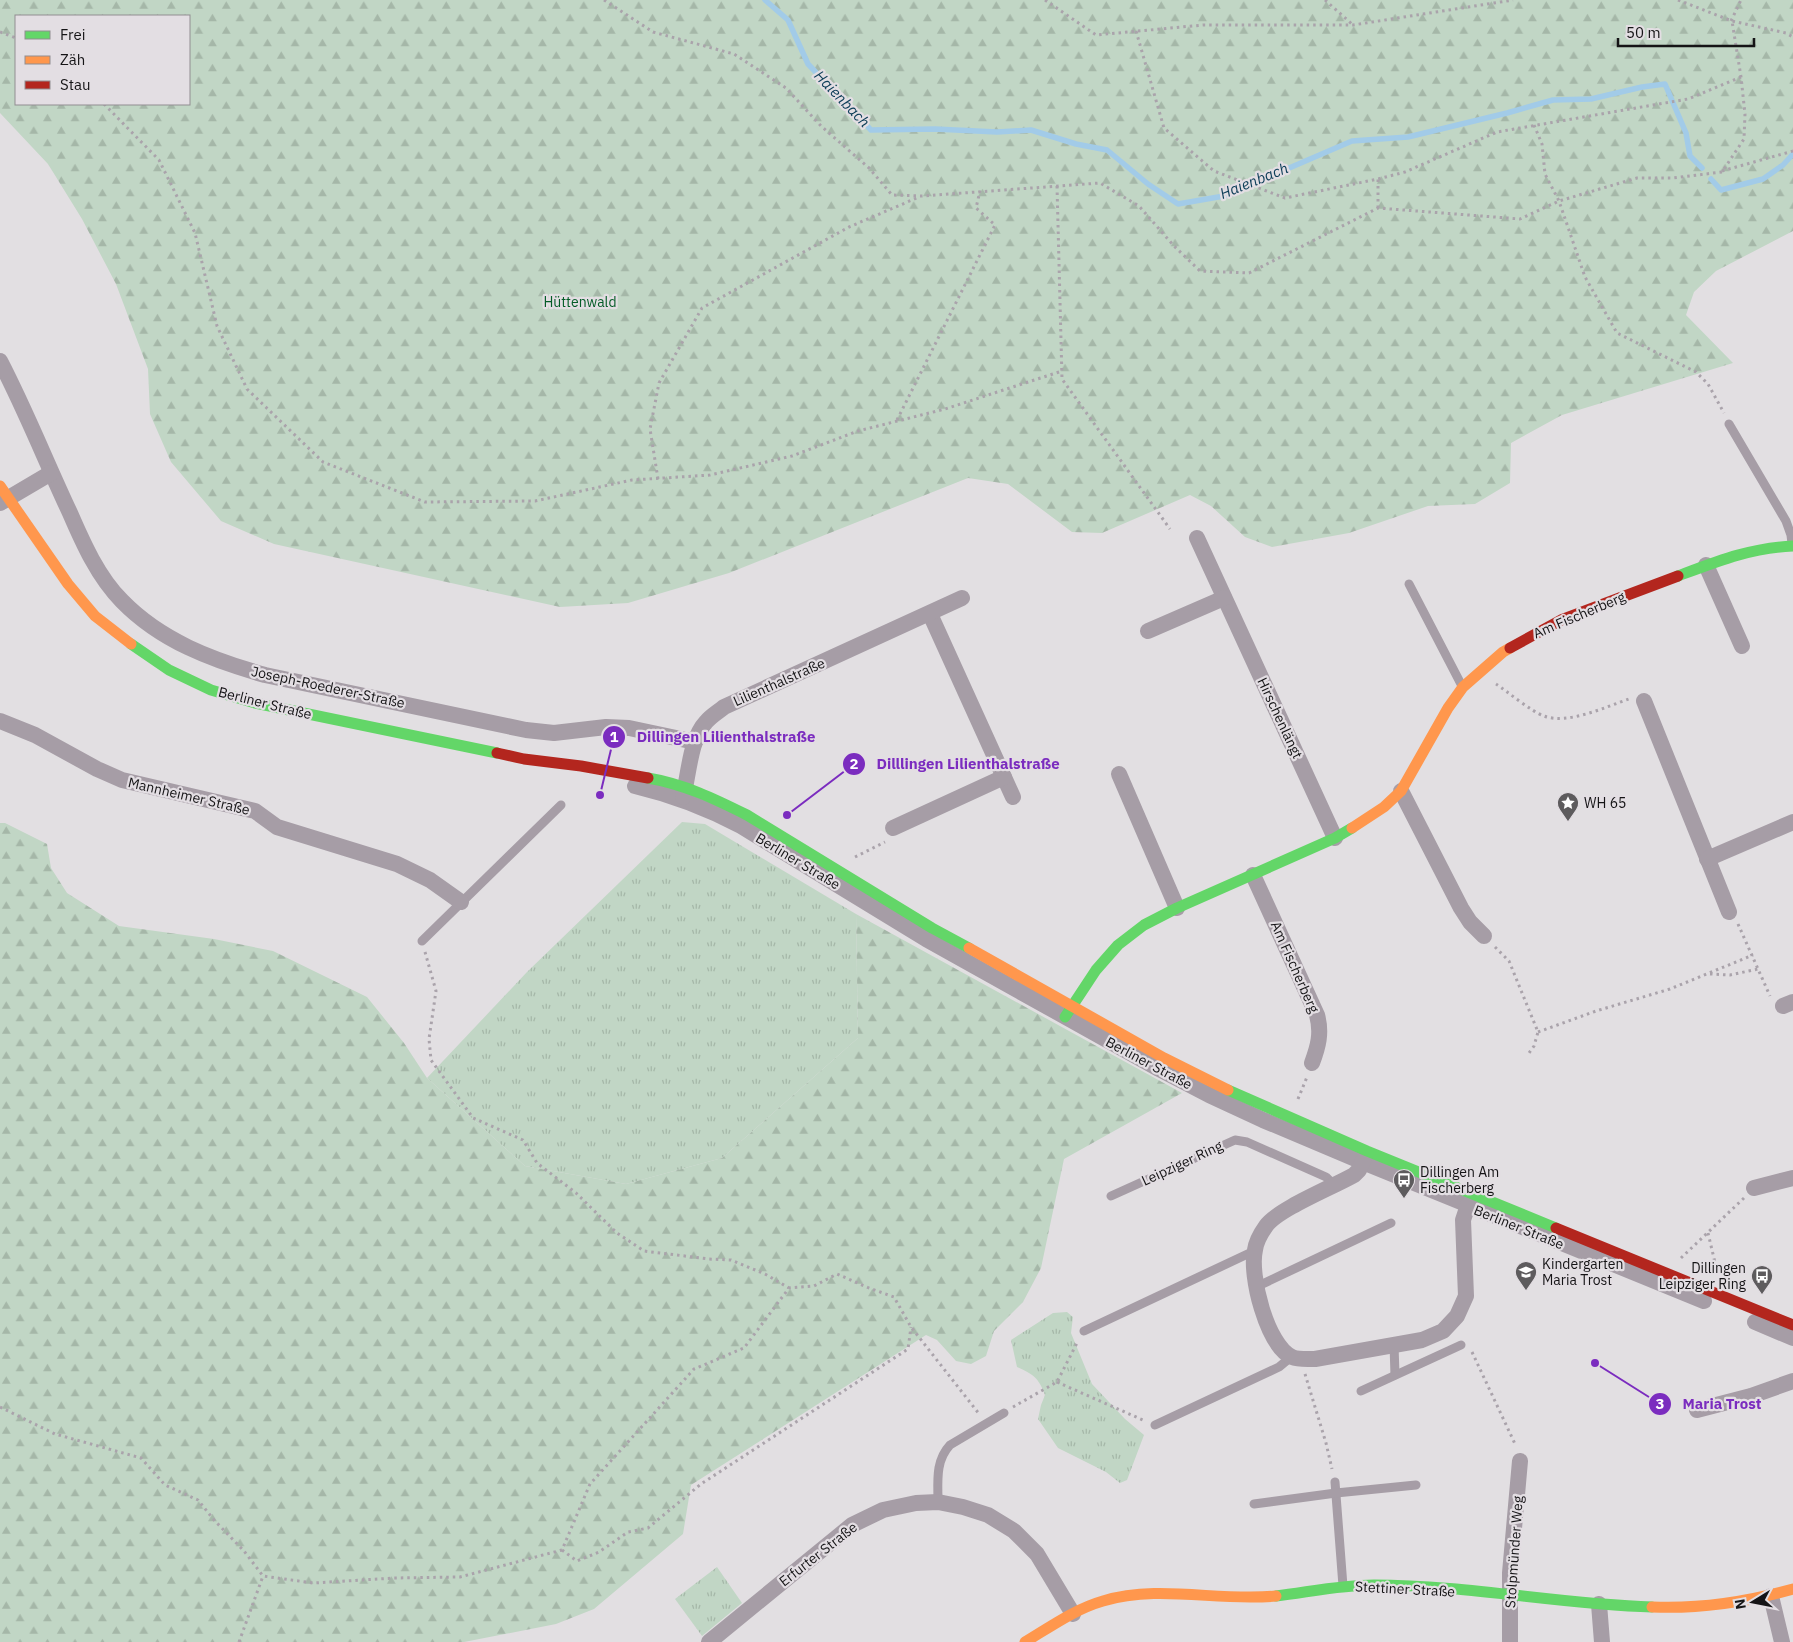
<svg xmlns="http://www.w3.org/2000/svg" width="1793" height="1642" font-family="'IBM Plex Sans',sans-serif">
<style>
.grass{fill:url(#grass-tufts)}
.forest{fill:url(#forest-firs);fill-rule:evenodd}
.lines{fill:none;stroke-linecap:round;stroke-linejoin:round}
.stream{stroke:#a2cbe8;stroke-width:5.5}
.path{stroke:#aaa3ab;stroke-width:3;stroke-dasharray:2.5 4;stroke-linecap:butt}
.lane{stroke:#a69da6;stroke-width:9}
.street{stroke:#a69da6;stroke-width:16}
.fast{stroke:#63d668;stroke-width:11}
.slow{stroke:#ff974d;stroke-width:11}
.jam{stroke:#b3261e;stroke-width:11}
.labels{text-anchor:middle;stroke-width:4.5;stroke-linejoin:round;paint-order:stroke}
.park-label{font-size:14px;fill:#045c27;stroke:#e3dee3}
.street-label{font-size:14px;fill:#151416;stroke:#e3dee3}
.poi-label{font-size:14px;fill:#151416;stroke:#e3dee3;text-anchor:start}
.water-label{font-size:15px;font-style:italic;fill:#0b3c57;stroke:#e3dee3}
.leader{fill:none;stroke:#7b2cbf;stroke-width:2}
.callout-dot{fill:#7b2cbf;stroke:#e3dee3;stroke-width:2}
.mark-label{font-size:15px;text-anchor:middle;font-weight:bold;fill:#fff}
.callout-label{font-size:15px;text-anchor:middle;font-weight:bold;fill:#7b2cbf;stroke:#e3dee3;stroke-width:4.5;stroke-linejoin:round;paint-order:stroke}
</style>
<defs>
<pattern id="grass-tufts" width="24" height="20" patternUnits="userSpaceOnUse" patternTransform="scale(1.25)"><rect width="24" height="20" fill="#c1d6c5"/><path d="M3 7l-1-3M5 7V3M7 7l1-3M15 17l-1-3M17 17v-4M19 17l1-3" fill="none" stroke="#a5b7a8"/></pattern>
<pattern id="forest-firs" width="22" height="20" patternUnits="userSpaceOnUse" patternTransform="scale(1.25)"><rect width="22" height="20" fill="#c1d6c5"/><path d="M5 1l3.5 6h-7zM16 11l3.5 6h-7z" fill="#a5b7a8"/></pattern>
</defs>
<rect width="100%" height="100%" fill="#e2dfe2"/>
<!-- grass -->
<g class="grass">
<path d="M682 822 705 824 856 914 858 1038 722 1158 626 1184 525 1166 427 1078 527 972Z"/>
<path d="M1067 1312 1073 1317 1071 1333 1092 1384 1125 1419 1144 1435 1127 1480 1120 1483 1106 1472 1058 1448 1038 1419 1041 1405 1045 1395C1039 1378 1033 1374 1017 1367L1011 1340 1053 1313Z"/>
<path d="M717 1567 742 1603 702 1636 675 1599Z"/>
</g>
<!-- forest -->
<g class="forest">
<path d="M0 0H1793V231L1716 271 1694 292 1686 315 1733 363 1562 415 1511 443 1510 483 1475 504 1428 506 1349 533 1272 547 1245 537 1211 506 1190 495 1102 533 1072 532 1008 484 968 478 729 573 628 603 560 607 274 544 221 521 171 462 150 414 148 369 116 284 82 219 48 164 0 113ZM189 16V104H16V16Z"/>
<path d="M0 823H5L47 844 51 868 67 893 119 926 214 939 273 951 367 997 404 1043 427 1078 525 1166 626 1184 722 1158 858 1038 856 914 1182 1093 1064 1159 1041 1268 1023 1302 994 1331 986 1356 971 1364 956 1361 937 1340 926 1335 691 1485 683 1534 594 1609 556 1624 464 1642H0Z"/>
</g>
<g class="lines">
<!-- stream -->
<g class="stream">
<path d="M765 0 788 20 808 64 871 130 935 129 997 132 1031 130 1076 144 1107 150 1148 184 1178 204 1224 196 1352 141 1408 137 1507 113 1553 100 1591 99 1642 87 1665 84 1686 133 1690 156 1702 168"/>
<path d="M1711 179 1721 190 1763 179 1783 165 1793 154"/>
</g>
<!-- path -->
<g class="path">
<path d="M604 0 653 32 734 54 786 88 821 126 869 168 892 195 922 196 1100 183 1139 206 1174 246 1200 271 1249 273 1378 208 1520 219 1559 201 1637 178H1673L1722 172 1744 139 1745 114 1741 77 1732 21"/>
<path d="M1045 0 1096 35 1203 25H1353L1513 0"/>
<path d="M1325 0 1353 25"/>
<path d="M1678 0 1732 21 1786 33 1793 37"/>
<path d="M1731 21 1741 0"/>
<path d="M1136 31 1164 128 1214 171 1285 198 1378 179 1405 172 1497 132 1688 99 1741 77"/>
<path d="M0 32 16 38"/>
<path d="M104 104 159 160 195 233 217 326 247 389 323 462 425 502 535 501 632 480 710 475 792 456 858 431 945 409 1062 371"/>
<path d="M1534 125 1542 144 1545 174 1559 201 1585 277 1617 333 1696 372 1708 384 1724 413"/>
<path d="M1722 171 1793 151"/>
<path d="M1057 186 1062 379 1170 529"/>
<path d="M1378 208V179"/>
<path d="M897 420 995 225 976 208 980 191"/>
<path d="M658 479 650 429 659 383 702 308 849 227 919 197"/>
<path d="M1496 684C1508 692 1532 712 1544 716 1568 725 1605 707 1629 699"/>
<path d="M855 857 885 842"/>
<path d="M1738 924 1770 996"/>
<path d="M1495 947 1509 961 1538 1032 1534 1046 1529 1053"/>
<path d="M425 952 436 991 429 1039 431 1060 473 1118 523 1140 537 1163 576 1193 617 1233 644 1251 709 1259 731 1260 765 1274 789 1288"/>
<path d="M1710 974 1730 975 1758 969"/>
<path d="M1538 1032 1596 1011 1670 989 1753 955"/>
<path d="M1298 1099 1307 1077"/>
<path d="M1708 1233 1717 1271"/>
<path d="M1681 1258 1744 1198"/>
<path d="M1472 1352 1516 1446"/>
<path d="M1305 1374 1326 1443 1332 1469"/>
<path d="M1057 1382 1143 1420"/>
<path d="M0 1407 55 1434 141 1458 165 1485 198 1500 214 1520 244 1551 263 1576 313 1583 394 1578 460 1577 562 1550 590 1484 694 1369 744 1348 789 1288 814 1286 837 1274 869 1288 894 1297 911 1327 980 1415"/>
<path d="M1013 1407 1057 1382 1078 1341"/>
<path d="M562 1550 577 1561 599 1552 628 1532 648 1528 701 1484 908 1349 911 1327"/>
<path d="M239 1642 263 1576"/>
</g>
<!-- lane -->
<g class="lane">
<path d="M1729 424 1786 521 1791 535 1792 544"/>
<path d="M1409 584 1462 686"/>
<path d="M422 941 561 805"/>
<path d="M1111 1196 1235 1140 1247 1142 1326 1177 1335 1186"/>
<path d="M1256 1287 1391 1223"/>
<path d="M1084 1331 1254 1251"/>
<path d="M1394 1345 1395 1375"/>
<path d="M1361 1391 1461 1345"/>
<path d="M1155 1425 1279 1367 1291 1357"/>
<path d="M1335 1482 1343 1586"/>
<path d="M938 1502C938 1482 935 1461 950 1445L1004 1413"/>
<path d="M1254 1504 1336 1493 1416 1485"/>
</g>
<!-- street -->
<g class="street">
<path d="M0 361C26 411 46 462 70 513 83 543 98 577 122 601 161 641 212 660 265 675L526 730 554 733 606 727 629 728 695 742"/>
<path d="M0 503 51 473"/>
<path d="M1197 538 1335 838"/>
<path d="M1706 565 1742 646"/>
<path d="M930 614 1013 797"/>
<path d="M1148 631 1224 598"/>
<path d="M1644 701 1729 912"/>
<path d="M0 721 35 735 97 769 122 780 255 811 277 827 397 864 430 880 461 902"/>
<path d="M1119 774 1177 908"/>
<path d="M635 786C673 795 707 808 741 826L926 939 1159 1069 1209 1095 1263 1120 1363 1162 1704 1301"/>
<path d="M1401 791 1461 908 1470 922 1484 936"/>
<path d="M683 797C689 774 690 739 706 722 711 716 718 712 724 707L962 598"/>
<path d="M893 828 1004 777"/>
<path d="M1707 859 1793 822"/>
<path d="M1253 875 1317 1015C1322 1033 1318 1047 1312 1063"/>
<path d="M1783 1006 1793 1002"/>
<path d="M1366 1154 1359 1170 1354 1175C1333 1187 1278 1209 1266 1226 1261 1233 1256 1242 1255 1250 1249 1275 1267 1346 1292 1357 1299 1360 1308 1359 1315 1359L1422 1340 1443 1331 1457 1316 1466 1296 1463 1220 1471 1196"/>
<path d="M1754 1188 1793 1178"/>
<path d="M1755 1322 1793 1338"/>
<path d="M1697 1410 1751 1396 1793 1381"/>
<path d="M1771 1596 1782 1642"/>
<path d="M1599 1604 1602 1642"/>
<path d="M709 1642 852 1525 883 1510 916 1503 938 1502 963 1507 988 1515 1014 1531 1037 1554 1073 1614"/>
<path d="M1510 1642V1573L1520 1461"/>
</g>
<!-- fast -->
<g class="fast">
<path d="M1678 576C1718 561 1750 548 1793 546"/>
<path d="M131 644 169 670 211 690 255 703 497 753"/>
<path d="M648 778C684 784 715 799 747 815L932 928 969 948"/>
<path d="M1065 1017 1096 970 1118 945 1144 925 1177 908 1335 838 1352 828"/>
<path d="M1228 1090 1367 1151 1556 1228"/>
<path d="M1276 1596C1309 1592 1341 1585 1374 1585 1467 1585 1559 1604 1652 1607"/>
</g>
<!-- slow -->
<g class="slow">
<path d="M0 486 68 584 95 616 131 644"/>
<path d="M1352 828 1384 807 1401 791 1448 708 1463 687 1503 652 1510 648"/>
<path d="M969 948 1164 1058 1228 1090"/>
<path d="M1652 1607C1700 1609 1747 1602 1793 1589"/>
<path d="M1025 1642C1050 1627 1075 1609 1103 1601 1159 1584 1219 1602 1276 1596"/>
</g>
<!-- jam -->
<g class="jam">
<path d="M1510 648 1561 620 1678 576"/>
<path d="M497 753 524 759 581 766 648 778"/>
<path d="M1556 1228 1793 1325"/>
</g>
</g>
<!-- icons -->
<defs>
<g id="sight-pin" transform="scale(1.125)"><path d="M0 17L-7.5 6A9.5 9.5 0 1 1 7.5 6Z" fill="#5d5b5d" stroke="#e3dee3"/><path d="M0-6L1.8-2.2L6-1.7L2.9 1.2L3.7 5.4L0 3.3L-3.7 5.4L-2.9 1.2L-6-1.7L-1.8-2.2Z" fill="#fff"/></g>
<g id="bus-pin" transform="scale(1.125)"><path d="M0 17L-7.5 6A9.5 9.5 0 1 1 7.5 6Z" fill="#5d5b5d" stroke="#e3dee3"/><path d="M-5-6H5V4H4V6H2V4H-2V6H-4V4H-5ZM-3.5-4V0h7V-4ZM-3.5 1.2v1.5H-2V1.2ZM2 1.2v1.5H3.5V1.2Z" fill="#fff"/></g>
<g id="school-pin" transform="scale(1.125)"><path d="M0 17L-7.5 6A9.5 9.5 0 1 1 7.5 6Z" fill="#5d5b5d" stroke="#e3dee3"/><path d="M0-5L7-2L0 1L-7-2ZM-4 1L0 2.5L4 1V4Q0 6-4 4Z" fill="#fff"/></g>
</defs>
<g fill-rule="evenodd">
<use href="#sight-pin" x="1568" y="803"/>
<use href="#bus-pin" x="1404" y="1180"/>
<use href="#school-pin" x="1526" y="1272"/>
<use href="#bus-pin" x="1762" y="1276"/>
</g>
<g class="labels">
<!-- park labels -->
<g class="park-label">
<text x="580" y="307">Hüttenwald</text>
</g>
<!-- street labels -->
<g class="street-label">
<text transform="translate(1579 615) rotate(-23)" y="5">Am Fischerberg</text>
<text transform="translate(779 682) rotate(-24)" y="5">Lilienthalstraße</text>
<text transform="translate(328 687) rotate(12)" y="5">Joseph-Roederer-Straße</text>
<text transform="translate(265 703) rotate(14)" y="5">Berliner Straße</text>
<text transform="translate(1280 718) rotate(65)" y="5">Hirschenlängt</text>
<text transform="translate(189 796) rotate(13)" y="5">Mannheimer Straße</text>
<text transform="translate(798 861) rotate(31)" y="5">Berliner Straße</text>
<text transform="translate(1295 967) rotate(66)" y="5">Am Fischerberg</text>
<text transform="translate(1149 1063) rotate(28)" y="5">Berliner Straße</text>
<text transform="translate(1182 1163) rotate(-25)" y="5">Leipziger Ring</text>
<text transform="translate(1519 1227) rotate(22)" y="5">Berliner Straße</text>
<text transform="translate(1514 1552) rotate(-86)" y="5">Stolpmünder Weg</text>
<text transform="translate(818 1554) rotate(-38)" y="5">Erfurter Straße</text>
<text transform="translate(1405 1589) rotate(3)" y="5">Stettiner Straße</text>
</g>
<!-- poi labels -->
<g class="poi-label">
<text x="1584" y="808">WH 65</text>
<text x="1420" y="1177">Dillingen Am<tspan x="1420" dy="16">Fischerberg</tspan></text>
<text x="1542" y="1269">Kindergarten<tspan x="1542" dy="16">Maria Trost</tspan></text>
<text x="1746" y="1273" text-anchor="end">Dillingen<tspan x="1746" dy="16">Leipziger Ring</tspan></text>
</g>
<!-- water labels -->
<g class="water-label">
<text transform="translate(842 99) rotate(46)" y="5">Haienbach</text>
<text transform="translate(1254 181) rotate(-22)" y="5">Haienbach</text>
</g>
</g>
<!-- callouts -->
<path class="leader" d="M600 795L614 737M787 815L854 764M1595 1363L1660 1404"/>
<g class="callout-dot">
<circle cx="600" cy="795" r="5"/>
<circle cx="787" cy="815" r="5"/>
<circle cx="1595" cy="1363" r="5"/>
<circle cx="614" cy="737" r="12"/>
<circle cx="854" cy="764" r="12"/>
<circle cx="1660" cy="1404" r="12"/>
</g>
<g class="mark-label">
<text x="614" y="742">1</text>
<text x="854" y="769">2</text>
<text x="1660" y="1409">3</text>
</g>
<g class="callout-label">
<text x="726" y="742">Dillingen Lilienthalstraße</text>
<text x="968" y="769">Dilllingen Lilienthalstraße</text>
<text x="1722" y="1409">Maria Trost</text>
</g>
<!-- legend -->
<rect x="15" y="15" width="175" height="90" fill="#e3dee3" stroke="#918d91"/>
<rect x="25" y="31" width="25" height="8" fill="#63d668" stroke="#918d91"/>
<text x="60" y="40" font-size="15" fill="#151416">Frei</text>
<rect x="25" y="56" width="25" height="8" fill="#ff974d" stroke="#918d91"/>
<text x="60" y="65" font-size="15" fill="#151416">Zäh</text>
<rect x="25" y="81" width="25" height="8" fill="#b3261e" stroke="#918d91"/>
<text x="60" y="90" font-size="15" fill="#151416">Stau</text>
<!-- north arrow -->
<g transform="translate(1753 1602) rotate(260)" stroke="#e3dee3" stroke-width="4" paint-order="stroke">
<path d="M0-4L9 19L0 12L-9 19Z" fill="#151416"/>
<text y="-8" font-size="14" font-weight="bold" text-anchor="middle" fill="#151416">N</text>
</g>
<!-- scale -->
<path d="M1618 38v8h136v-8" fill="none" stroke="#151416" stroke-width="2.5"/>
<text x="1626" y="38" font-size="15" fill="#151416" stroke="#e3dee3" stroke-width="4" paint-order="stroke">50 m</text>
</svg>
